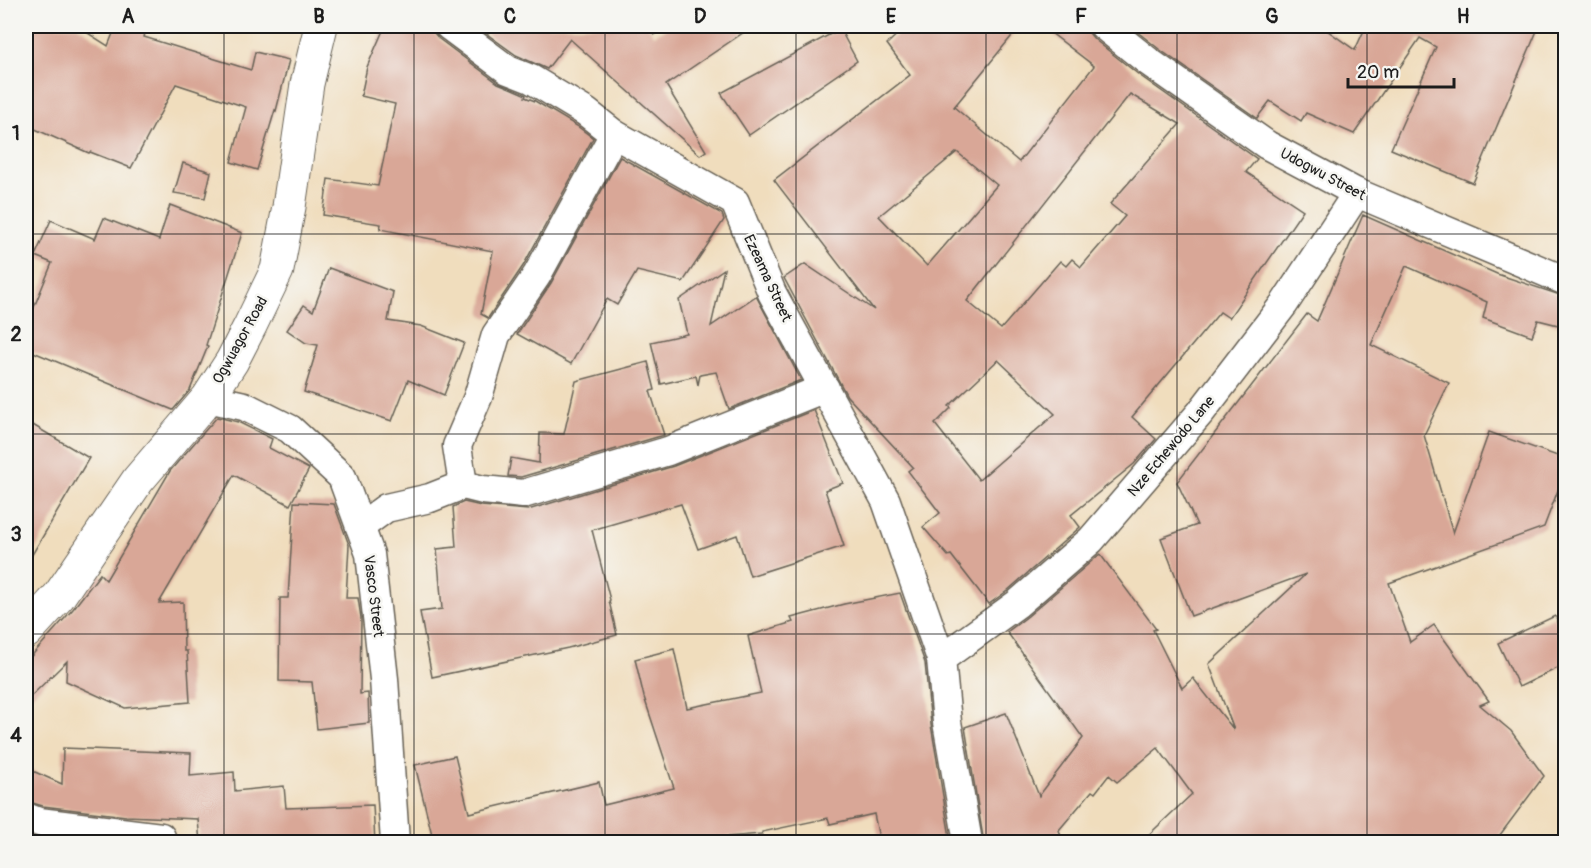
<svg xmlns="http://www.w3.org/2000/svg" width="1591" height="868" font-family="Pangolin,sans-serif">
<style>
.building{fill:#d9a797;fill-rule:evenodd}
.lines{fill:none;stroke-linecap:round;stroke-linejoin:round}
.street-casing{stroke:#666054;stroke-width:31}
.secondary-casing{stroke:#666054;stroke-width:35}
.street{stroke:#fff;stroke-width:28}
.secondary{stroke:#fff;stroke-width:33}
.grid{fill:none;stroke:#1c1c1c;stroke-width:1.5;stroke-opacity:0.55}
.labels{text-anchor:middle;stroke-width:5;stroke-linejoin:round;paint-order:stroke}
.street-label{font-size:15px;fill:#1c1c1c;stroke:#f6f6f2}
.neatline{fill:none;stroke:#1c1c1c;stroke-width:2}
.grid-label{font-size:20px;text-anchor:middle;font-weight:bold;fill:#1c1c1c}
</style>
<rect width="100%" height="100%" fill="#f6f6f2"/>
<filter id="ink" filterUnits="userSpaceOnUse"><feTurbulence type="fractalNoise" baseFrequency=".0167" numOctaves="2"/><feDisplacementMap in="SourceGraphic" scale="12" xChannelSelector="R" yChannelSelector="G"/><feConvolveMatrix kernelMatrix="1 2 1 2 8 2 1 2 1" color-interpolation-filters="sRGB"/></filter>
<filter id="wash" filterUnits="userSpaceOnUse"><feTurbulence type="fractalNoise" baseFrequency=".008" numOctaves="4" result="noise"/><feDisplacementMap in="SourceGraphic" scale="24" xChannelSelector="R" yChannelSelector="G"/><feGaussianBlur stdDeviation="1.35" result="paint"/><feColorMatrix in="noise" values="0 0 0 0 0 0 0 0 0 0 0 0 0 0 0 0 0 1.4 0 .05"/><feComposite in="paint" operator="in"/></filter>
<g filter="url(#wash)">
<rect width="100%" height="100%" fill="#f0ddbd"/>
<g id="blocks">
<!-- building -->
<g class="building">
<path d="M26 26H77L108 46 116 26H125L145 33 144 37 251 70 255 52 289 60 276 111 275 110 257 170 231 162 246 107 176 84 131 168 90 152 89 153 26 125Z"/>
<path d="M385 26H433L434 33 439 39 498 83 524 94 526 95 525 97 535 101 577 126 593 138 523 266 488 318 481 314 493 251 380 229 381 224 323 215 328 179 378 186 395 104 361 96 367 67Z"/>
<path d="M476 26H647L654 35 671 26H753L666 85 706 151 700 155 570 39 547 69 516 55Z"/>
<path d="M906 26H1020L954 107 1019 162 1094 66 1042 26H1088L1089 33 1094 39 1139 75 1257 159 1246 172 1303 210 1229 318 1220 312 1132 417 1156 439 1134 464 1071 515 1080 527 1079 528 1007 591 989 604 951 555 948 556 923 527 940 513 908 471 913 467 847 396 784 278 805 264 874 310 774 180 910 75 887 44ZM1130 94 1180 124 1110 204 1125 216 1081 267 1072 259 1066 266 1060 261 1001 329 967 301ZM957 152 997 185 927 266 879 216ZM998 360 1055 414 979 480 935 424 951 408 949 406Z"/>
<path d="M1130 26H1321L1355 50 1366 26H1539L1473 183 1391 149 1436 47 1420 38 1354 134 1306 113 1301 121 1270 101 1257 118 1159 49Z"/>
<path d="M840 29 857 61 749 135 721 93Z"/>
<path d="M620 157 722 214 724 220 683 282 637 271 617 305 607 299 571 364 517 334 551 283Z"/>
<path d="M183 163 211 172 205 198 174 193Z"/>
<path d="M170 205 242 233 206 345 208 346 190 390 173 410 26 349V327L52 263 35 256 51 220 95 239 104 218 159 240Z"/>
<path d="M1363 215 1497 274 1566 297V327L1538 320 1532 336 1483 318 1487 302 1406 266 1371 345 1449 383 1424 435 1453 533 1489 432 1566 459V469L1544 527 1389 583 1410 642 1434 625 1489 701 1480 705 1511 731 1544 776 1494 843H1140L1192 794 1158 748 1117 782 1109 775 1095 793 1092 791 1059 830 1063 843H984L965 727 1006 713 1039 796 1083 738 1007 632 1028 616 1100 554 1156 629 1153 630 1182 688 1193 678 1234 730 1209 664 1306 574 1191 616 1161 538 1197 525 1177 482 1307 314 1317 321Z"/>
<path d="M329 268 393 292 388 321 421 326 464 343 444 395 408 380 392 421 304 392 318 345 306 343 287 330 304 305 313 311Z"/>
<path d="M724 269 711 326 756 296 801 380 729 409 716 372 700 375 698 385 696 376 661 384 651 342 687 334 679 300Z"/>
<path d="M648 362 655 390 650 391 664 435 521 477 508 476 511 458 539 463 540 433 564 434 576 381Z"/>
<path d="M814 410 843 483 825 490 844 546 750 576 737 535 698 549 681 504 592 530 610 600 609 601 617 635 568 648 432 677 420 612 442 609 437 549 456 547 453 507 464 502 481 506 528 510 674 466Z"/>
<path d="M217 417 238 422 272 439 269 448 309 469 290 505 234 475 159 603 183 602 184 651H187L190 702 125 708 66 681 67 661 26 701V662L73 609 100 574 106 580 170 471Z"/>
<path d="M26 421 89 458 26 565Z"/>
<path d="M294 502 334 504 349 545 346 598H358L361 618 360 694 368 693 369 723 317 729 312 682 279 681 280 598H288Z"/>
<path d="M900 593 925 663 931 725 951 843H880L874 814 830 824 828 818 762 832V834L727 837 728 843H434L415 765 455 756 469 813 599 782 604 805 674 788 644 697 635 659 674 649 687 708 761 693 748 636 793 622 791 618 844 604Z"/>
<path d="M1555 616 1559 624 1566 625V664L1519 687 1498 643Z"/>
<path d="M63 748 191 753 190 776 234 772 235 791 284 786 286 808 373 805 375 843H200L198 819 126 816 43 806 26 801V768L62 784Z"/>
</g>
</g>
</g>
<g filter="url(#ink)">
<use href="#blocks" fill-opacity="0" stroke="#666054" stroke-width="1.5"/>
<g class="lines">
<!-- street casing -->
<g class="street-casing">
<g id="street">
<path d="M449 26 508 70 531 79 586 112 614 134 735 202 772 293 886 501 941 659 947 722 968 842"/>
<path d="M1104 26 1149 62 1267 145 1357 193 1566 281"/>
<path d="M208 398 244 406 290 429 342 477 370 554 384 679 395 842"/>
<path d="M463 485 483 490 523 494 668 451 825 388"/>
<path d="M360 527 386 508 430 498 463 485 457 446 478 397 496 335 537 275 614 134"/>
<path d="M941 659 1017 604 1091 540 1201 412 1284 304 1357 193"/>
<path d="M26 817 39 822 161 837"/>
</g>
</g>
<!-- secondary casing -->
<g class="secondary-casing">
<path id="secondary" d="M26 632 59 596 138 480 208 398 232 361 250 326 277 270 289 207 307 84 321 26"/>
</g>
<!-- street -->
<use href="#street" class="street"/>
<!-- secondary -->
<use href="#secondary" class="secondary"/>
</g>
</g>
<!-- grid -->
<path class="grid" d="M224 26V842M414 26V842M605 26V842M796 26V842M986 26V842M1177 26V842M1367 26V842M26 234H1566M26 434H1566M26 634H1566"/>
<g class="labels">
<!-- street labels -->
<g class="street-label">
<text transform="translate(1323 174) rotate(28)" y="5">Udogwu Street</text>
<text transform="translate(768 278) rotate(65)" y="5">Ezeama Street</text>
<text transform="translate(240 340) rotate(-61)" y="5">Ogwuagor Road</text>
<text transform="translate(1171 446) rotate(-50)" y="5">Nze Echewodo Lane</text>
<text transform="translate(374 596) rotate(83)" y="5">Vasco Street</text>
</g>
</g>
<!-- margin -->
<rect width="1591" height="868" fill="none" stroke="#f6f6f2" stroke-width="66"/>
<!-- scale -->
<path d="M1348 78v9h106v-9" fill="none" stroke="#1c1c1c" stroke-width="3"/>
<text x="1357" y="78" font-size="18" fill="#1c1c1c" stroke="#f6f6f2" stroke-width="4.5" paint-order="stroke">20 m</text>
<rect x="33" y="33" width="1525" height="802" class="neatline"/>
<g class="grid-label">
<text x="128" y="23">A</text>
<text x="319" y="23">B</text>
<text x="510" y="23">C</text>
<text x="700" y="23">D</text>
<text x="891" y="23">E</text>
<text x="1081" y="23">F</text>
<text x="1272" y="23">G</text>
<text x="1463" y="23">H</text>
<text x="16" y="140">1</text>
<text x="16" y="341">2</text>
<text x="16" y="541">3</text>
<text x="16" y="742">4</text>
</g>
</svg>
